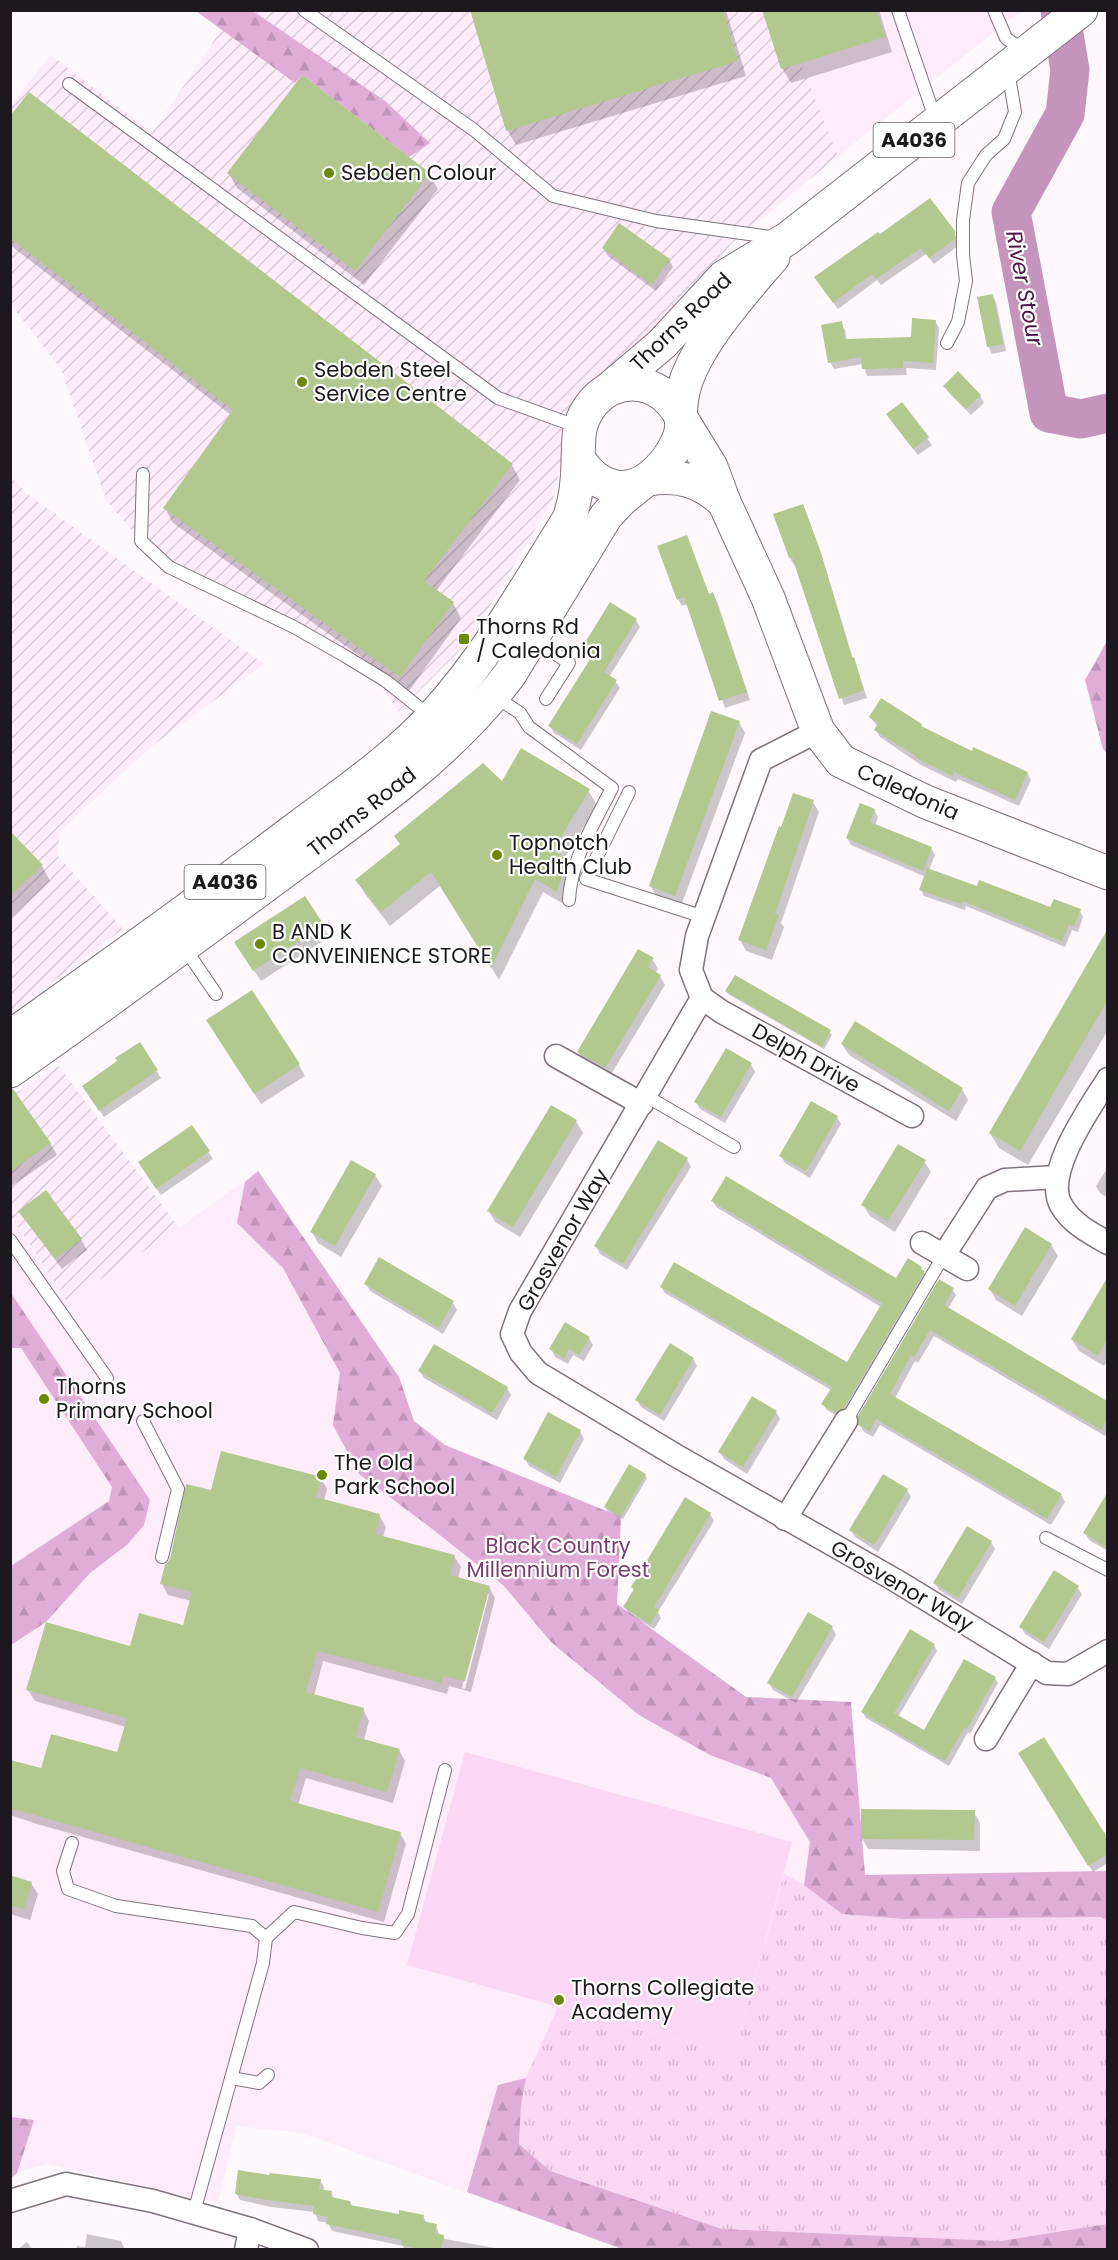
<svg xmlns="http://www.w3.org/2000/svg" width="1118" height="2260" font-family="Poppins,sans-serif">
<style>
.built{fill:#feecfb}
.industrial{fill:url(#industrial-furrows)}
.grass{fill:url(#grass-tufts)}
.forest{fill:url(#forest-firs)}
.garden{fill:#fad7f4}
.shadow{fill:#0003;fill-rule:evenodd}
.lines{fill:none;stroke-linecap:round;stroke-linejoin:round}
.river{stroke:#c494bd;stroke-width:39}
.building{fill:#b3c88e}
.lane-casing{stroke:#7f717d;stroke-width:14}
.street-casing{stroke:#7f717d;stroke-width:25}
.secondary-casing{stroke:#7f717d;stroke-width:35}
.highway-casing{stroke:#7f717d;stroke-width:35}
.lane{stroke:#fff;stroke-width:12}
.street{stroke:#fff;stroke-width:22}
.secondary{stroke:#fff;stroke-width:33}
.highway{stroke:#fff;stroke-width:33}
.poi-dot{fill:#6a8903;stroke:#fff;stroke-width:2}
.labels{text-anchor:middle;stroke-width:4.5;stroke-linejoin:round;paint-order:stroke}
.shield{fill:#fff;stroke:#615d61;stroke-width:1.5}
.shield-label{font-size:20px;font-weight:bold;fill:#1d181d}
.poi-label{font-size:21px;fill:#1d181d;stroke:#fff;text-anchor:start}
.street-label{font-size:21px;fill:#1d181d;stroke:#fff}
.park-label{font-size:21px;fill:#783c72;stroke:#fff}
.water-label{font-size:22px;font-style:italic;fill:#4e1449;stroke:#fff}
</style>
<defs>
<pattern id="industrial-furrows" width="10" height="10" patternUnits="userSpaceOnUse" patternTransform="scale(1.5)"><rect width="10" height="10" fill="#feecfb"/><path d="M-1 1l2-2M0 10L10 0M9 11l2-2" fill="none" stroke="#d9cad7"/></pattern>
<pattern id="grass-tufts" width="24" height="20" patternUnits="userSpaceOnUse" patternTransform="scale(1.5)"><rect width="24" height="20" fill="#fad7f4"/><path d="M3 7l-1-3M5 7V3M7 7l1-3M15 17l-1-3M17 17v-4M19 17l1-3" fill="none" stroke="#d6b8d1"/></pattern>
<pattern id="forest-firs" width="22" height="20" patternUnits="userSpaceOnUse" patternTransform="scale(1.5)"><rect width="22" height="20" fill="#dfadd7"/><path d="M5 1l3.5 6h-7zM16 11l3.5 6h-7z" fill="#bf94b8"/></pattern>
</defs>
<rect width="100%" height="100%" fill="#fef8fd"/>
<!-- built -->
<g class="built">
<path d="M780 11H1025L1012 18 838 156Z"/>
<path d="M258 1171 399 1377 414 1421 445 1445 621 1517 617 1604 746 1697 851 1706 865 1875 1107 1871V2249H622L302 2133 236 2126 218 2203 47 2164 17 2173 11 2178V1216L67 1301 179 1228Z"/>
</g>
<!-- industrial -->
<g class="industrial">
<path d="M234 11H780L838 156 731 244 640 357 572 418 553 499 470 640 398 712 382 686 294 627 169 567 141 541 106 500 61 369 11 305V104L51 55 152 133Z"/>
<path d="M11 477 26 493 264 664 152 746 59 832 58 856 123 929 11 1013Z"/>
<path d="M59 1066 179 1228 67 1301 11 1216V1096Z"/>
</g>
<!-- grass -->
<path class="grass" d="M784 1874 804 1885 842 1914 903 1919 1102 1917 1107 1921V2224L1000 2241 722 2229 550 2171 519 2144 521 2105 526 2078 558 2007 734 2055Z"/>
<!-- forest -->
<g class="forest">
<path d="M196 11H253L385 101 430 143 409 157 302 75 295 83Z"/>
<path d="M1107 641V754L1103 749 1085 680Z"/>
<path d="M258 1171 399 1377 414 1421 445 1445 621 1517 617 1604 746 1697 851 1702 865 1875 1107 1871V1921L1101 1917 903 1919 842 1914 804 1885 810 1842 771 1778 710 1755 639 1715 551 1642 504 1586 431 1528 359 1474 333 1425 340 1373 283 1268 237 1223 245 1182Z"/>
<path d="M11 1293 150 1500 144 1525 128 1544 90 1573 46 1622 11 1645V1566L109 1501 112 1487 21 1348H11Z"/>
<path d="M526 2078 521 2105 519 2144 550 2171 722 2229 1000 2241 1107 2224V2249H622L467 2192 498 2085Z"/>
<path d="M11 2117 34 2120 17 2173 11 2178Z"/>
</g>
<!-- garden -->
<path class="garden" d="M465 1752 792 1842 734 2055 407 1965Z"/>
<!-- shadow -->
<g class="shadow">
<path d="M471 10H726L746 76 516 145 507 130Z"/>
<path d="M764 10H879L892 52 791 83 782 68Z"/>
<path d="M10 119 512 465 520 480 436 591 453 603 461 618 409 691 173 523 165 508 231 415 10 245Z"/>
<path d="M229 174H429L438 189 364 285 237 188Z"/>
<path d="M953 232 958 240V246L934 264 926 254 881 285 877 280 838 309 820 284 880 236Z"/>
<path d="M603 248 669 260 673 267 656 291 608 256Z"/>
<path d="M992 295 996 302 1006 351 992 354 988 346Z"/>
<path d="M935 321 939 328 936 370 906 368 907 375 867 376 863 364 834 369 830 362 841 323 845 330 847 340 912 339Z"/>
<path d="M945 386 980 396 984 403 971 415 949 393Z"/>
<path d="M902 405 932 445 918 455 892 422Z"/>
<path d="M802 506 822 556 853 659 867 698 844 705 796 564 794 565 790 558Z"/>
<path d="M686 537 709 595 713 594 717 601 750 700 725 708 688 604 682 606 678 599Z"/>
<path d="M636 620 640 627 609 677 615 681 620 688 581 750 554 733 550 726 592 659 587 656 582 649Z"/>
<path d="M870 717 921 725 923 729 973 753 1027 773 1031 780 1019 806 958 779 956 782 921 765 880 737 876 730 878 727Z"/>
<path d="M739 722 745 733 681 906 657 897 650 885Z"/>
<path d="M502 783 588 790 597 805 564 859 575 876 565 905 543 892 499 980 441 885 390 926 365 894 357 880Z"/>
<path d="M813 802 819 812 781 923 784 927 772 960 746 951 740 940 782 829Z"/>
<path d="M874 810 878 817 875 826 931 848 935 855 929 870 978 888 1051 909 1080 911 1083 917 1078 932 1072 930 1065 947 966 906 965 910 924 896 921 890 926 877 851 845 847 838Z"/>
<path d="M10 833 42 866 50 881 10 919Z"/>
<path d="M323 926 329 937 261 981 242 953Z"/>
<path d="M1107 934 1108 1030 1028 1165 999 1148 990 1133Z"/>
<path d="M653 960 658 969 655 973 660 976 665 985 610 1076 584 1061 578 1052Z"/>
<path d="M735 977 830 1032 832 1035 824 1049 728 994 727 991Z"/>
<path d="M214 1032 299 1065 305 1076 261 1104Z"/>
<path d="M139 1044 161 1078 104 1117 88 1093Z"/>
<path d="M842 1044 962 1089 968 1100 956 1121 849 1055Z"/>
<path d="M726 1050 751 1064 755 1072 725 1123 700 1109 696 1102Z"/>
<path d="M837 1117 841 1124 810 1178 785 1163 781 1156Z"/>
<path d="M576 1121 583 1133 520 1237 495 1222 489 1211Z"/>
<path d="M192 1127 213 1159 161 1195 144 1170Z"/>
<path d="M10 1132 50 1143 57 1155 10 1187Z"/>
<path d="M659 1142 687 1159 691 1167 627 1270 600 1254 596 1246Z"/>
<path d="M924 1161 931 1172 895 1232 870 1216 863 1205Z"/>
<path d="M1108 1167V1198L1100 1193 1096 1186Z"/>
<path d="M375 1175 382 1186 341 1257 318 1243 312 1232Z"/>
<path d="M713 1201 897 1280 921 1268 928 1278 847 1414 840 1418 827 1410 823 1404 831 1390 665 1293 661 1287 847 1364 881 1307 716 1207Z"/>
<path d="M27 1222 81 1239 87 1250 62 1269Z"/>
<path d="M1051 1245 1058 1256 1022 1316 996 1300 990 1289Z"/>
<path d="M1108 1281V1360L1104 1366 1079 1351 1072 1339Z"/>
<path d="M366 1284 453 1303 457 1310 443 1334 370 1291Z"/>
<path d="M952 1289 956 1295 948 1309 1108 1402V1431L1105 1436 934 1336 918 1363 915 1361 895 1398 1061 1495 1065 1502 1051 1525 880 1425 873 1437 864 1432 860 1425Z"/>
<path d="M589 1338 593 1345 584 1361 573 1355 568 1364 555 1357 551 1349Z"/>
<path d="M693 1359 697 1366 664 1421 641 1407 637 1400Z"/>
<path d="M420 1371 507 1388 511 1395 497 1420 424 1378Z"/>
<path d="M776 1412 780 1419 747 1474 724 1459 720 1452Z"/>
<path d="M580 1431 584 1439 560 1483 529 1466 525 1459Z"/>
<path d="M645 1475 647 1478 623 1519 607 1511 606 1507Z"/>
<path d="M321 1478 327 1489 324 1501 379 1515 386 1527 383 1537 454 1556 461 1567 458 1579 489 1587 495 1598 471 1692 449 1686 447 1694 323 1661 314 1696 363 1709 369 1721 364 1740 399 1750 405 1761 393 1803 306 1778 298 1805 400 1833 406 1844 384 1922 37 1824 10 1815V1761L42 1770 118 1754 126 1727 35 1701 28 1690 184 1627 191 1601 168 1595 162 1584 212 1492ZM486 1594H489L465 1689 462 1688Z"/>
<path d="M907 1490 911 1497 878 1552 855 1537 851 1530Z"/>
<path d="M1108 1496V1551L1089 1540 1085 1533Z"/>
<path d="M685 1499 710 1514 714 1521 658 1612 661 1618 654 1629 629 1614 625 1607 634 1591 632 1587Z"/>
<path d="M991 1542 995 1549 962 1604 939 1590 935 1583Z"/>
<path d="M1077 1587 1082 1594 1049 1649 1025 1634 1021 1627Z"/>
<path d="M832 1627 836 1635 796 1703 773 1690 769 1683Z"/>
<path d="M934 1645 937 1651 898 1717 925 1732 995 1678 998 1683 970 1734 968 1732 949 1766 866 1718 862 1712Z"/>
<path d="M1043 1739 1108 1840V1863L1093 1872 1060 1820Z"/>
<path d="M974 1812 980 1823V1851L868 1849 862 1838Z"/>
<path d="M10 1877 31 1883 38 1894 30 1920 10 1914Z"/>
<path d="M271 2177 320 2180 324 2187 323 2191 331 2192 335 2200 350 2202 353 2207 400 2216H423L427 2224 436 2225 439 2235 443 2236 445 2239 506 2250H405L403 2246 332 2231 328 2223 318 2221 315 2212 271 2207 240 2200 236 2193Z"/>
<path d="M87 2234 121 2241 125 2250H76L77 2246 85 2247Z"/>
<path d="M27 2242 33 2250H17Z"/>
</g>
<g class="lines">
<!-- river -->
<path class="river" d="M1060 10 1070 70 1065 114 1011 212 1049 413 1081 419 1108 413"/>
</g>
<!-- building -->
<g class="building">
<path d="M470 10H723L738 61 506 131Z"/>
<path d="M762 10H877L885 37 781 69Z"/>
<path d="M302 75 430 173 355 271 227 173Z"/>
<path d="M29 92 513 464 424 581 454 602 400 677 163 508 233 410 10 238V116Z"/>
<path d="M930 198 955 231V239L929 258 921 248 876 279 872 274 833 303 814 277 878 232 880 234Z"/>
<path d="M619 223 670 259 652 285 602 248Z"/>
<path d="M993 294 1003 344 987 347 977 297Z"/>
<path d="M912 318 936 320 933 363 903 361V368L862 369 861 357 828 363 821 325 842 321 845 339 911 337Z"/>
<path d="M958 371 981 395 966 409 943 386Z"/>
<path d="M902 402 929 437 913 449 886 414Z"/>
<path d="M803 504 819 547 852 658 854 657 864 690 839 699 792 557 789 558 773 514Z"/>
<path d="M687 535 709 594 713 592 747 692 719 701 684 597 677 600 657 546Z"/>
<path d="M610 602 637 619 604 672 617 680 577 744 548 726 592 656 581 649Z"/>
<path d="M881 698 922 724 921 726 972 751 973 747 1028 772 1015 800 954 772 952 776 915 757 916 756 874 730 878 723 869 717Z"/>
<path d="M711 711 740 721 675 896 649 886Z"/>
<path d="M521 748 590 789 553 850 568 860 557 892 535 879 491 968 431 872 381 912 355 880 400 844 394 836 483 763 502 781Z"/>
<path d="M793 793 814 800 775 914 779 915 766 950 738 940 779 826 781 827Z"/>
<path d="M860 803 875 809 870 822 932 847 923 871 846 838Z"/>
<path d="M10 831 43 865 10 896Z"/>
<path d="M927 868 977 886 979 880 1050 907 1054 899 1081 909 1074 926 1069 924 1062 941 963 901 961 904 919 890Z"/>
<path d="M305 896 324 925 253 971 234 942Z"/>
<path d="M1107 930V1001L1020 1151 989 1133Z"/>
<path d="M638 949 654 958 648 967 661 975 605 1068 577 1052Z"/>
<path d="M735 975 831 1030 822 1047 725 991Z"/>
<path d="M252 990 300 1064 254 1094 206 1020Z"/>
<path d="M855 1021 963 1088 949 1111 841 1044Z"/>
<path d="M140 1042 158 1070 99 1111 82 1086 117 1061 115 1058Z"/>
<path d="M726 1048 752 1063 721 1117 694 1102Z"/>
<path d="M13 1089 51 1143 10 1172V1090Z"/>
<path d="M811 1101 838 1116 806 1171 779 1156Z"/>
<path d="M551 1105 577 1120 513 1227 487 1211Z"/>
<path d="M192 1125 210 1151 156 1189 138 1162Z"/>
<path d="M658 1140 688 1158 623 1264 594 1246Z"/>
<path d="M898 1144 926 1160 888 1221 861 1205Z"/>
<path d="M351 1160 376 1174 335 1246 310 1232Z"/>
<path d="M726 1176 896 1278 908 1258 922 1267 921 1269 925 1271 844 1408 836 1413 821 1404 832 1387 660 1287 674 1262 847 1362 866 1330 882 1303 711 1201Z"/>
<path d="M46 1190 82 1239 55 1259 18 1211Z"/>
<path d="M1025 1227 1052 1244 1015 1306 988 1289Z"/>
<path d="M379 1257 454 1301 439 1328 364 1284Z"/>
<path d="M1107 1278V1339L1098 1356 1071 1339Z"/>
<path d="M939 1279 954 1288 944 1305 1107 1401V1419L1101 1430 930 1330 914 1357 911 1355 890 1394 1062 1494 1047 1519 876 1419 870 1431 858 1425V1416Z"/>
<path d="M565 1322 590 1337 579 1355 569 1349 564 1358 549 1349Z"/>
<path d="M670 1343 694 1358 660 1415 635 1400Z"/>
<path d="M434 1344 508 1387 492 1413 418 1371Z"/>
<path d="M752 1396 777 1411 743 1467 718 1452Z"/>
<path d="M548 1412 581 1430 556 1477 523 1459Z"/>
<path d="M221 1451 322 1477 316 1497 380 1514 375 1534 455 1555 450 1575 490 1586 465 1681 443 1676 441 1683 317 1651 306 1692 364 1708 356 1737 400 1749 387 1792 300 1768 290 1801 401 1832 378 1912 10 1808V1760L41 1768 51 1734 117 1752 127 1718 26 1690 46 1622 130 1646 139 1613 183 1625 192 1592 160 1584 165 1565 170 1559 186 1484 211 1490Z"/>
<path d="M629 1464 646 1474 621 1517 604 1507Z"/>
<path d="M883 1474 908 1489 874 1545 849 1530Z"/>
<path d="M1107 1493V1548L1083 1533Z"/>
<path d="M685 1497 711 1513 654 1607 659 1610 650 1624 623 1607 634 1589 631 1587Z"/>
<path d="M967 1526 992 1541 958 1598 933 1583Z"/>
<path d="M1054 1570 1079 1586 1044 1642 1019 1627Z"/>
<path d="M808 1612 833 1626 792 1697 767 1683Z"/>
<path d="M910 1629 935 1644 894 1713 924 1730 964 1659 996 1677 967 1729 964 1728 945 1761 861 1712Z"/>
<path d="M1044 1737 1107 1837V1854L1088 1866 1018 1753Z"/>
<path d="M861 1809 975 1810 974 1840 861 1839Z"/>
<path d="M10 1875 32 1882 24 1909 10 1905Z"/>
<path d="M238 2170 269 2175 270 2173 321 2179 319 2189 332 2191 331 2197 350 2201V2205L399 2214V2210L424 2215 423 2221 437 2224 435 2233 444 2235 441 2250H424L401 2245 402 2240 326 2224 328 2217 313 2214 314 2206 266 2200 235 2194Z"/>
</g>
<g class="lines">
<!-- lane casing -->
<g class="lane-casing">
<g id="lane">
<path d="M304 10 474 130 553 196 656 221 777 238"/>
<path d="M898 10 936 121"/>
<path d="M994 10 1006 38 1025 52"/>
<path d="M69 84 498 398 579 427"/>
<path d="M947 343 958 322 966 281 963 255V220L968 183 986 155 1004 139 1015 112 1008 71"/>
<path d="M143 474 141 541 169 567 294 627 345 656 386 681 431 717"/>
<path d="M533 639 569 663 546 699"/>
<path d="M494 696 520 713 529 727 612 788C594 824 571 859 569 900"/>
<path d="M629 792 586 879 704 917"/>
<path d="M184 947 216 994"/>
<path d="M646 1096 734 1147"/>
<path d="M10 1240 107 1378"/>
<path d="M143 1421 178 1489 162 1557"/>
<path d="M846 1421 944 1255"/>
<path d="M1046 1538 1108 1570"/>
<path d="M72 1843 63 1871 68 1889 116 1906 252 1926 266 1938 263 1963 194 2212"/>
<path d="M266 1938 294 1912 362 1928 395 1933 408 1914 445 1770"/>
<path d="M231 2078 259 2083 268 2075"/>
</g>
</g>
<!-- street casing -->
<g class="street-casing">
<g id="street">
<path d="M702 998 520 1311 512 1334 521 1353 538 1373 675 1455 895 1580 1047 1673 1068 1674 1108 1651"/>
<path d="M702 998 691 970 697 936 761 760 818 731"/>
<path d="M702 998 722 1012 912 1116"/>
<path d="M556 1056 642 1104"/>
<path d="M1108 1079C1090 1108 1043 1173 1061 1205 1071 1223 1090 1233 1108 1243"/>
<path d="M922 1243 967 1269"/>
<path d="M944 1255 987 1188 1005 1180 1057 1177"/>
<path d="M785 1519 846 1421"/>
<path d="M986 1739 1032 1663"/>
<path d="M10 2201 66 2184 153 2201 250 2229 307 2250"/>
<path d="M246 2250 250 2229"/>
</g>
</g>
<!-- secondary casing -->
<g class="secondary-casing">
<g id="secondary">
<path d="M681 418 711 467 724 502 768 598 818 731 841 761 926 802 1108 873"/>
<path d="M649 479C679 474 701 481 724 502"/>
</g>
</g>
<!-- highway casing -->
<g class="highway-casing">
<g id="highway">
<path d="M609 389 662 344 724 277 787 239 1081 10"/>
<path d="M680 415C681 408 681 400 683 392 692 348 744 291 773 257"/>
<path d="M10 1037C105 969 200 902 293 831 342 794 395 759 436 713 489 654 527 586 569 519 576 500 578 480 578 460 579 443 577 427 587 411 604 383 638 375 665 396 671 402 679 410 681 418 685 435 671 456 660 468 633 498 599 492 578 458"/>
<path d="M10 1071C102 1006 192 940 282 873 363 813 449 756 510 674L606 516 621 500 642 483"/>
</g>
</g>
<!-- lane -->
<use href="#lane" class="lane"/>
<!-- street -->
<use href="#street" class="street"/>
<!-- secondary -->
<use href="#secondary" class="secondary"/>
<!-- highway -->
<use href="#highway" class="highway"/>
</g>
<!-- markers -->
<g class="poi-dot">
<circle cx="329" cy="173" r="6"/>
<circle cx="302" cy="382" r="6"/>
<rect x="458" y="633" width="12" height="12" rx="3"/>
<circle cx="497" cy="855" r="6"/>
<circle cx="260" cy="944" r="6"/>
<circle cx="44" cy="1399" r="6"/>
<circle cx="322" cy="1475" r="6"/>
<circle cx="559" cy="2000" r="6"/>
</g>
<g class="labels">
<!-- shield labels -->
<g class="shield">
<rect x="873.5" y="123" width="81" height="34" rx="4.5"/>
<rect x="184.5" y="865" width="81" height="34" rx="4.5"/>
</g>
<g class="shield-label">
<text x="914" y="147">A4036</text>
<text x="225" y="889">A4036</text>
</g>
<!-- poi labels -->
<g class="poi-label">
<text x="341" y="180">Sebden Colour</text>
<text x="314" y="377">Sebden Steel<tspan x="314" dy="24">Service Centre</tspan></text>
<text x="476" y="634">Thorns Rd<tspan x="476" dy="24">/ Caledonia</tspan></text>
<text x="509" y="850">Topnotch<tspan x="509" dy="24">Health Club</tspan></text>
<text x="272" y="939">B AND K<tspan x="272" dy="24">CONVEINIENCE STORE</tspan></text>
<text x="56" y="1394">Thorns<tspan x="56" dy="24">Primary School</tspan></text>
<text x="334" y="1470">The Old<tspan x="334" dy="24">Park School</tspan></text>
<text x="571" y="1995">Thorns Collegiate<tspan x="571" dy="24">Academy</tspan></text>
</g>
<!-- street labels -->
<g class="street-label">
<text transform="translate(681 322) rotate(-44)" y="7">Thorns Road</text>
<text transform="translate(908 792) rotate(24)" y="7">Caledonia</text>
<text transform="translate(362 812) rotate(-38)" y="7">Thorns Road</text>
<text transform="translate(806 1058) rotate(29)" y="7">Delph Drive</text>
<text transform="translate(563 1240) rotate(-60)" y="7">Grosvenor Way</text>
<text transform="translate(902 1586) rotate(30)" y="7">Grosvenor Way</text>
</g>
<!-- park labels -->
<g class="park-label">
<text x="558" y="1553">Black Country<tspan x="558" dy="24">Millennium Forest</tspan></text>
</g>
<!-- water labels -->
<g class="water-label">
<text transform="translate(1025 288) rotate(79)" y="8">River Stour</text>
</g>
</g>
<!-- border -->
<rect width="1118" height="2260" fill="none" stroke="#1d181d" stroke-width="24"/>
</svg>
